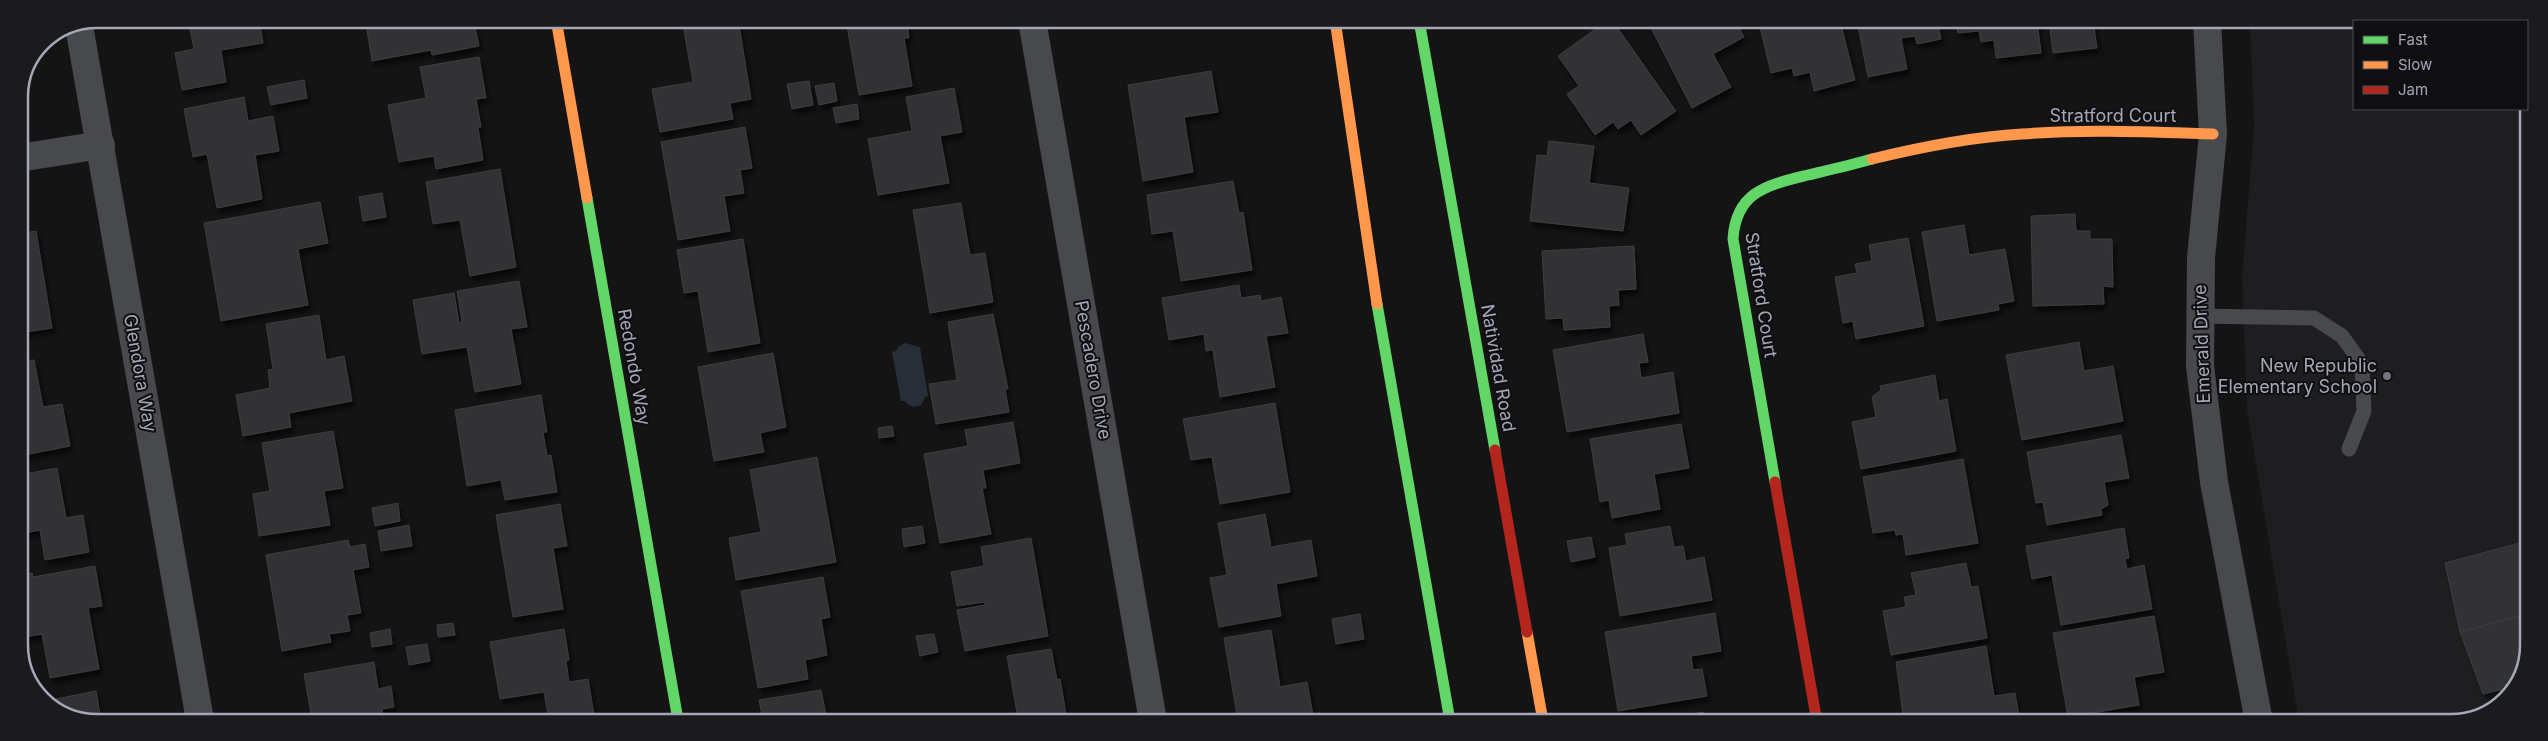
<svg xmlns="http://www.w3.org/2000/svg" width="2548" height="741" font-family="Inter,sans-serif">
<style>
.built{fill:#1e1e20}
.water{fill:#272e37}
.building{fill:#323234;stroke:#3d3d41;filter:url(#shadow)}
.lines{fill:none;stroke-linecap:round;stroke-linejoin:round}
.lane{stroke:#48494d;stroke-width:15}
.street{stroke:#48494d;stroke-width:28}
.fast{stroke:#63d668;stroke-width:11}
.slow{stroke:#ff974d;stroke-width:11}
.jam{stroke:#b3261e;stroke-width:11}
.poi-dot{fill:#72747e;stroke:#0f0e10;stroke-width:2}
.labels{text-anchor:middle;stroke-width:4;stroke-linejoin:round;paint-order:stroke}
.street-label{font-size:18px;fill:#a4a8b7;stroke:#0f0e10}
.poi-label{font-size:18px;fill:#a4a8b7;stroke:#0f0e10;text-anchor:end}
.rim{fill:none;stroke:#a4a8b7;stroke-width:2.5}
</style>
<defs>
<filter id="shadow"><feDropShadow dx="3" dy="5.5" stdDeviation="2.5" flood-color="#0009"/></filter>
</defs>
<rect width="100%" height="100%" fill="#141414"/>
<!-- built -->
<path class="built" d="M2250 21H2410H2354V109H2527V85L2529 91 2527 665 2499 706 2452 722H2299L2247 410 2242 276 2254 128Z"/>
<!-- water -->
<path class="water" d="M905 343 920 347 928 396 925 397 921 405C914 408 909 407 905 401H901L892 352 896 351 899 346Z"/>
<!-- building -->
<g class="building">
<path d="M188 19H259L263 43 221 50 226 82 182 90 175 53 194 49Z"/>
<path d="M381 19H473L479 46 432 55 431 50 372 61 366 24 381 22Z"/>
<path d="M682 19H738L751 99 730 103 733 119 660 132 652 89 693 82Z"/>
<path d="M846 20H916L907 21 909 38H904L912 86 859 95Z"/>
<path d="M1608 20H1612L1676 111 1641 135 1631 120 1618 129 1613 122 1595 135 1567 94 1579 86 1558 56Z"/>
<path d="M1660 20 1735 21 1744 37 1713 54 1731 87 1692 108 1650 26Z"/>
<path d="M1769 21H1840L1855 80 1814 91 1810 72 1794 76 1792 68 1771 73 1760 27 1770 24Z"/>
<path d="M1857 21H1937L1941 39 1917 44 1915 36 1901 38 1907 69 1868 77Z"/>
<path d="M1956 21H2037L2041 53 1996 58 1994 40 1981 42 1979 31 1958 33Z"/>
<path d="M2049 21H2093L2097 48 2053 53Z"/>
<path d="M479 57 486 98 476 99 481 127 478 128 483 160 436 169 434 156 399 162 388 105 426 98 420 67Z"/>
<path d="M1211 71 1218 112 1184 117 1193 172 1143 181 1128 85Z"/>
<path d="M304 80 307 98 271 105 267 87Z"/>
<path d="M809 81 813 105 792 109 787 84Z"/>
<path d="M834 83 837 101 819 105 815 86Z"/>
<path d="M954 88 962 132 940 136 949 183 878 195 868 139 912 131 906 97Z"/>
<path d="M244 97 248 121 273 116 279 151 255 155 262 199 217 208 207 154 193 157 184 109Z"/>
<path d="M857 104 859 119 836 123 833 108Z"/>
<path d="M745 127 752 168 740 170 744 193 724 196 730 231 678 240 661 142Z"/>
<path d="M1549 141 1594 146 1589 183 1629 188 1623 231 1530 221 1537 155 1547 156Z"/>
<path d="M500 169 516 267 470 276 460 220 433 224 426 182Z"/>
<path d="M1233 181 1239 213 1243 212 1252 270 1181 281 1173 231 1152 234 1147 195Z"/>
<path d="M382 193 386 217 363 221 359 197Z"/>
<path d="M320 202 328 243 298 249 308 305 221 321 204 223Z"/>
<path d="M961 203 970 255 985 253 993 302 930 313 913 210Z"/>
<path d="M2075 214 2076 231H2090V239H2112L2113 287 2103 286 2104 304 2033 306 2031 216Z"/>
<path d="M1964 225 1969 255 2005 249 2014 301 1998 304 1999 310 1937 321 1922 232Z"/>
<path d="M36 231 52 328 19 333V234Z"/>
<path d="M1908 238 1924 326 1856 339 1853 321 1843 323 1835 277 1857 273 1855 264 1872 261 1869 245Z"/>
<path d="M743 239 760 343 708 352 698 291 684 293 677 250Z"/>
<path d="M1634 246 1636 289 1618 290 1619 305 1609 306 1610 327 1564 330 1563 318 1546 319 1542 251Z"/>
<path d="M519 281 527 327 511 329 521 384 475 392 467 347 422 354 413 300 454 293 459 323 462 322 457 291Z"/>
<path d="M1239 285 1241 298 1260 295 1261 301 1281 297 1288 333 1266 336 1275 387 1220 397 1213 350 1206 351 1204 334 1169 340 1162 298Z"/>
<path d="M993 314 1008 389H1005L1009 412 936 424 929 384 957 380 948 322Z"/>
<path d="M319 315 326 360 344 356 352 401 289 413 291 427 243 436 236 395 270 388 268 370 273 369 266 324Z"/>
<path d="M1643 334 1648 362 1639 363 1641 378 1673 372 1679 413 1567 432 1553 350Z"/>
<path d="M2079 342 2084 371 2113 366 2123 421 2022 440 2006 355Z"/>
<path d="M773 353 786 427 760 433 764 452 714 461 698 367Z"/>
<path d="M34 360 43 407 62 404 70 446 19 456V362Z"/>
<path d="M1935 375 1939 401 1947 399 1956 451 1861 469 1852 422 1876 417 1872 397 1881 390 1880 386Z"/>
<path d="M541 395 547 432H543L547 456 551 455 557 492 505 500 501 480 467 486 455 410Z"/>
<path d="M1275 403 1290 492 1220 504 1212 457 1191 460 1183 419Z"/>
<path d="M1013 422 1020 463 983 470 986 488H982L991 534 940 543 924 454 968 446 965 430Z"/>
<path d="M1681 424 1689 468 1654 474 1660 509 1612 518 1609 500 1600 502 1590 439Z"/>
<path d="M892 426 894 436 879 438 878 428Z"/>
<path d="M333 431 343 488 324 491 330 525 259 536 253 494 270 491 262 443Z"/>
<path d="M2121 435 2129 478 2104 482 2108 505 2101 509 2102 515 2047 525 2043 502 2036 503 2027 452Z"/>
<path d="M817 457 836 562 736 580 729 538 761 532 750 470Z"/>
<path d="M1963 459 1978 543 1906 555 1903 534 1896 535 1895 530 1873 533 1863 477Z"/>
<path d="M57 468 66 518 83 515 89 552 45 560 40 530 19 534V475Z"/>
<path d="M398 503 400 521 375 526 372 508Z"/>
<path d="M560 504 567 546 553 548 563 609 513 617 496 515Z"/>
<path d="M1265 514 1271 547 1311 540 1317 576 1276 584 1281 616 1219 627 1210 578 1227 575 1218 523Z"/>
<path d="M409 525 412 546 381 551 378 531Z"/>
<path d="M922 526 925 543 904 547 902 529Z"/>
<path d="M1670 526 1674 547 1683 546 1686 561 1704 557 1712 600 1620 616 1609 548 1627 545 1625 534Z"/>
<path d="M2124 528 2129 558 2125 559 2127 569 2144 565 2152 609 2061 625 2052 575 2032 579 2026 546Z"/>
<path d="M1591 537 1595 557 1571 562 1567 541Z"/>
<path d="M1031 538 1048 636 965 651 957 610 985 605V602L957 606 951 572 984 566 981 547Z"/>
<path d="M348 540 350 547 365 544 369 567 353 570 361 613 347 615 350 631 329 634 331 642 282 651 266 555Z"/>
<path d="M2527 541V614L2460 632 2445 563Z"/>
<path d="M1966 563 1971 587 1978 586 1987 638 1891 655 1883 611 1906 607 1904 597 1916 595 1911 573Z"/>
<path d="M95 566 102 606 88 608 99 669 50 678 42 634 19 638V575L32 573 33 577Z"/>
<path d="M823 577 830 617 821 619 827 655 805 660 808 679 758 688 741 591Z"/>
<path d="M1715 613 1721 651 1691 656 1693 670 1702 669 1707 696 1618 711 1605 632Z"/>
<path d="M1360 614 1364 639 1336 644 1332 619Z"/>
<path d="M2527 614V665L2512 687 2483 694 2460 632Z"/>
<path d="M2154 616 2164 672 2134 677 2139 705 2068 717 2053 633Z"/>
<path d="M453 623 455 635 438 637 437 625Z"/>
<path d="M390 629 392 644 372 647 370 633Z"/>
<path d="M564 629 569 660 566 661 569 682 588 679 594 715 566 720H549L544 692 500 699 490 642Z"/>
<path d="M1271 630 1280 687 1307 682 1314 721H1238L1224 638Z"/>
<path d="M934 634 938 652 920 656 916 636Z"/>
<path d="M427 644 430 661 409 665 406 647Z"/>
<path d="M1986 646 1994 696 2015 693 2020 722H1904L1896 662Z"/>
<path d="M1051 649 1057 680 1060 679 1067 720 991 721 990 718 1017 713 1007 656Z"/>
<path d="M374 662 378 689 391 686 394 707 382 709 383 719 312 720 304 674Z"/>
<path d="M821 690 827 720H763L759 700Z"/>
<path d="M96 691 101 720H76L46 701Z"/>
<path d="M1703 712 1705 721H1657Z"/>
<path d="M2150 714 2152 722H2107Z"/>
</g>
<g class="lines">
<!-- lane -->
<path class="lane" d="M2199 316 2314 318 2342 336 2362 364 2364 411 2349 449"/>
<!-- street -->
<g class="street">
<path d="M1032 20 1153 721"/>
<path d="M2207 21 2213 134 2201 258 2200 366 2214 482 2259 722"/>
<path d="M79 26 200 720"/>
<path d="M19 158 101 145"/>
</g>
<!-- fast -->
<g class="fast">
<path d="M1419 20 1495 450"/>
<path d="M587 198 678 720"/>
<path d="M1377 304 1450 721"/>
<path d="M1775 482 1733 239C1736 191 1768 185 1808 175 1829 170 1851 165 1872 159"/>
</g>
<!-- slow -->
<g class="slow">
<path d="M556 19 587 198"/>
<path d="M1335 20 1377 304"/>
<path d="M1872 159C1921 147 1971 137 2022 134 2086 129 2149 132 2213 134"/>
<path d="M1527 632 1543 721"/>
</g>
<!-- jam -->
<g class="jam">
<path d="M1495 450 1527 632"/>
<path d="M1775 482 1817 722"/>
</g>
</g>
<!-- markers -->
<circle class="poi-dot" cx="2387" cy="376" r="5"/>
<g class="labels">
<!-- street labels -->
<g class="street-label">
<text x="2113" y="122">Stratford Court</text>
<text transform="translate(1761 295) rotate(81)" y="6">Stratford Court</text>
<text transform="translate(2202 344) rotate(-92)" y="6">Emerald Drive</text>
<text transform="translate(634 367) rotate(80)" y="6">Redondo Way</text>
<text transform="translate(1498 368) rotate(80)" y="6">Natividad Road</text>
<text transform="translate(1093 370) rotate(80)" y="6">Pescadero Drive</text>
<text transform="translate(140 373) rotate(80)" y="6">Glendora Way</text>
</g>
<!-- poi labels -->
<g class="poi-label">
<text x="2377" y="372">New Republic<tspan x="2377" dy="21">Elementary School</tspan></text>
</g>
</g>
<!-- crop -->
<path d="M0 0H2548V741H0ZM97 28H2451A69 69 0 0 1 2520 97V645A69 69 0 0 1 2451 714H97A69 69 0 0 1 28 645V97A69 69 0 0 1 97 28Z" fill="#1b1a1d" fill-rule="evenodd"/>
<path class="rim" d="M97 28H2451A69 69 0 0 1 2520 97V645A69 69 0 0 1 2451 714H97A69 69 0 0 1 28 645V97A69 69 0 0 1 97 28Z"/>
<!-- legend -->
<rect x="2353" y="20" width="175" height="90" fill="#0f0e10" stroke="#4b4c53"/>
<rect x="2363" y="36" width="25" height="8" fill="#63d668" stroke="#4b4c53"/>
<text x="2398" y="45" font-size="15" fill="#a4a8b7">Fast</text>
<rect x="2363" y="61" width="25" height="8" fill="#ff974d" stroke="#4b4c53"/>
<text x="2398" y="70" font-size="15" fill="#a4a8b7">Slow</text>
<rect x="2363" y="86" width="25" height="8" fill="#b3261e" stroke="#4b4c53"/>
<text x="2398" y="95" font-size="15" fill="#a4a8b7">Jam</text>
</svg>
